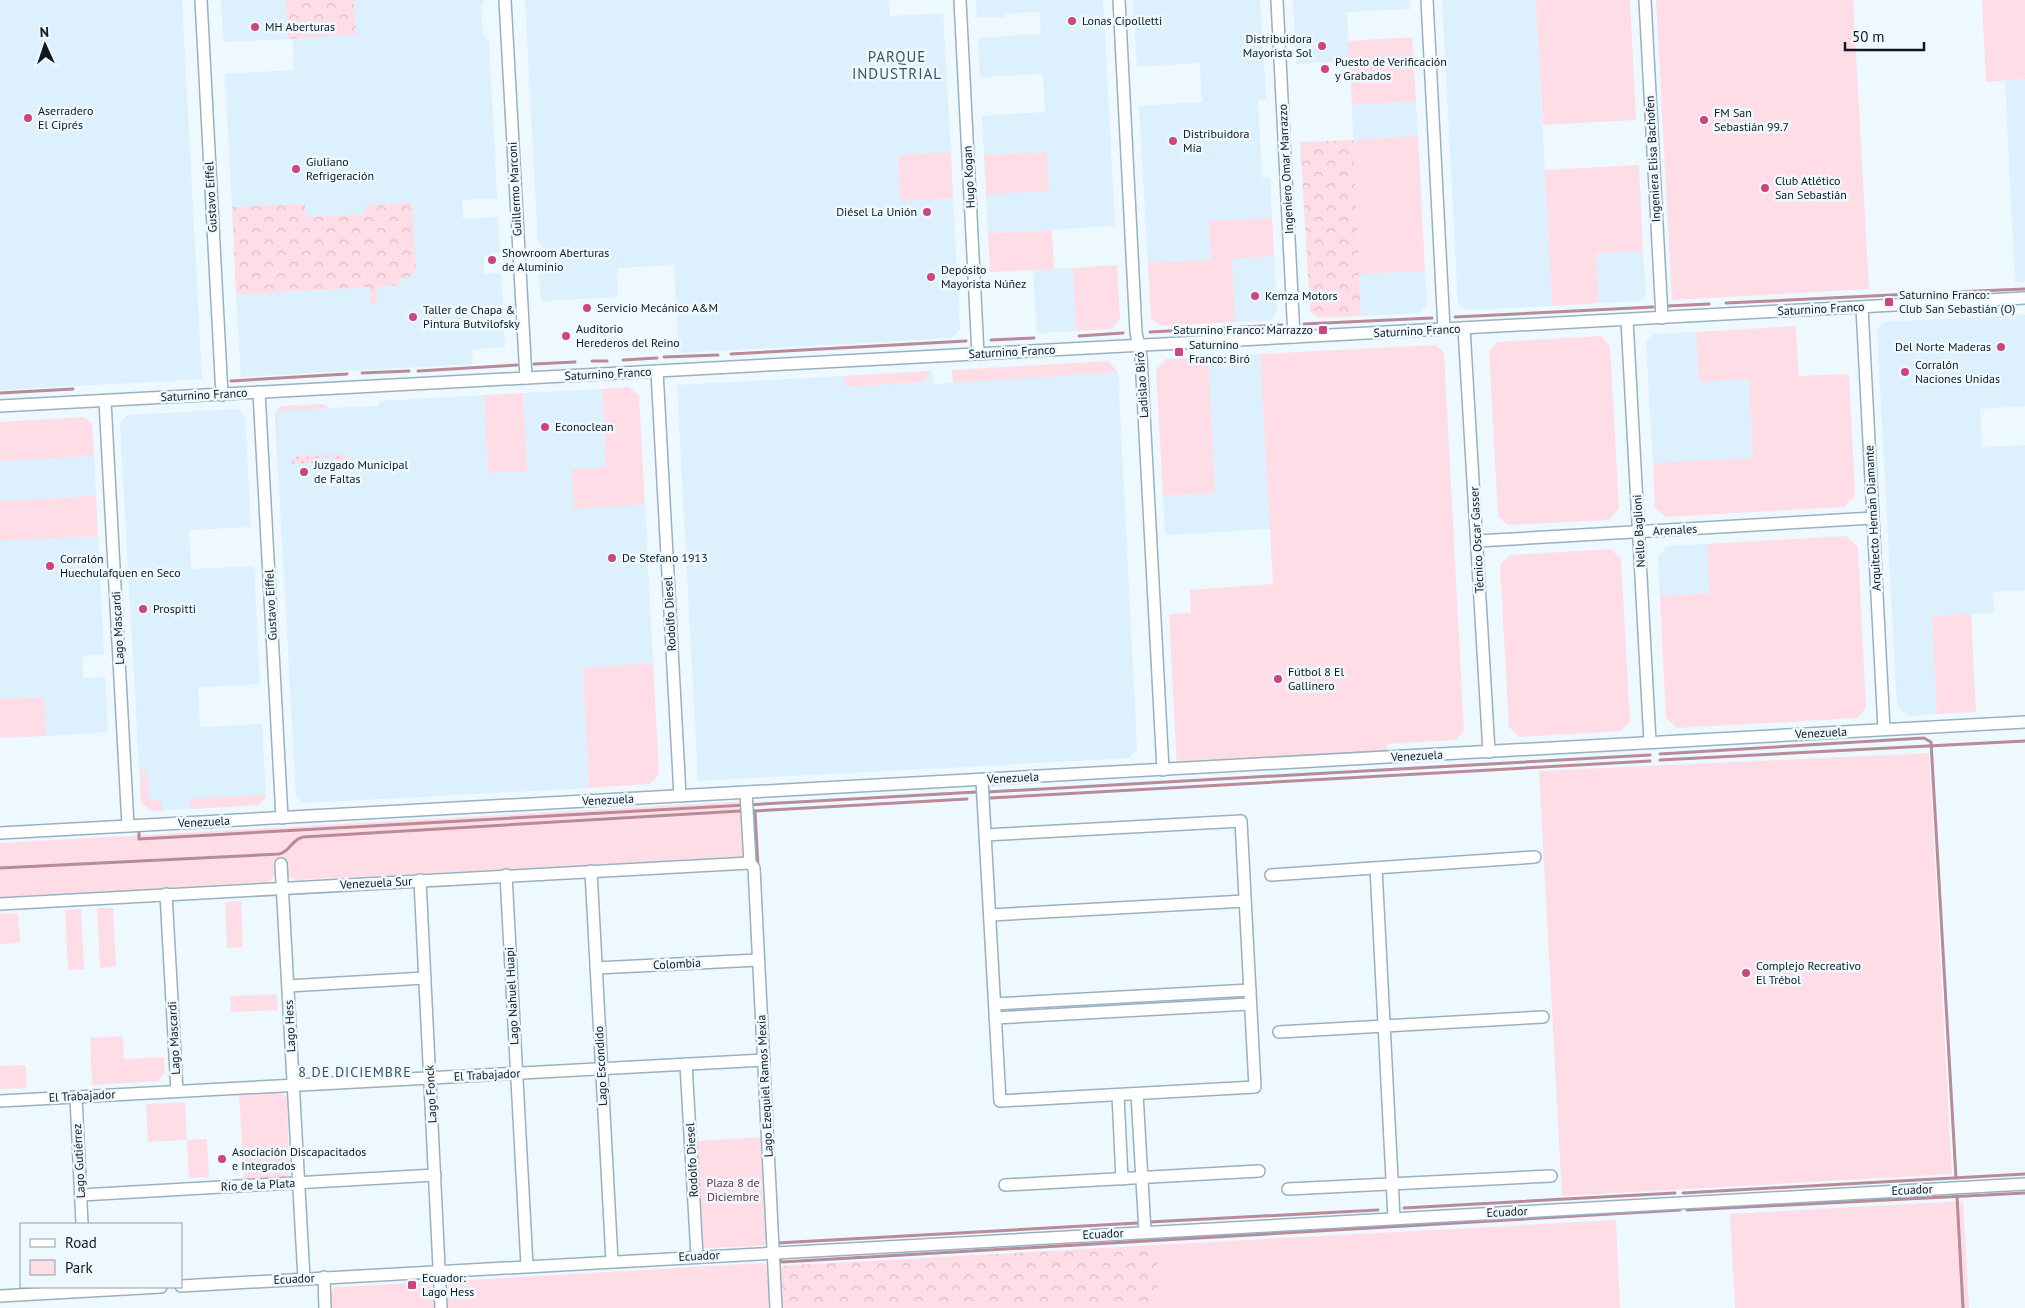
<svg xmlns="http://www.w3.org/2000/svg" width="2025" height="1308" font-family="'PT Sans',sans-serif">
<style>
.built{fill:#ddf0fd}
.green{fill:#ffdde6}
.forest{fill:url(#forest-crowns)}
.garden{fill:url(#garden-dots)}
.lines{fill:none;stroke-linecap:round;stroke-linejoin:round}
.stream{stroke:#b98a98;stroke-width:3}
.minor-casing{stroke:#98b1c1;stroke-width:14}
.minor{stroke:#fff;stroke-width:11}
.poi-dot{fill:#ce447c;stroke:#eef8ff;stroke-width:2}
.labels{text-anchor:middle;stroke-width:5;stroke-linejoin:round;paint-order:stroke}
.poi-label{font-size:12px;fill:#0f181e;stroke:#eef8ff;text-anchor:start}
.street-label{font-size:12px;fill:#0f181e;stroke:#eef8ff}
.park-label{font-size:12px;fill:#6e3147;stroke:#eef8ff}
.neighbourhood-label{font-size:14px;letter-spacing:1px;fill:#3b515e;stroke:#eef8ff}
.quarter-label{font-size:15px;letter-spacing:1px;fill:#3b515e;stroke:#eef8ff}
</style>
<defs>
<pattern id="forest-crowns" width="20" height="18" patternUnits="userSpaceOnUse" patternTransform="scale(1.25)"><rect width="20" height="18" fill="#ffdde6"/><path d="M2 6a3 3 0 1 1 6 0M12 15a3 3 0 1 1 6 0" fill="none" stroke="#d9bdc5"/></pattern>
<pattern id="garden-dots" width="8" height="8" patternUnits="userSpaceOnUse" patternTransform="scale(1.25)"><rect width="8" height="8" fill="#ffdde6"/><path d="M2 2h.1M6 6h.1" fill="none" stroke="#d9bdc5" stroke-width="1.8" stroke-linecap="round"/></pattern>
</defs>
<rect width="100%" height="100%" fill="#eef8ff"/>
<!-- built -->
<g class="built">
<path d="M0 0H182L202 379 0 390Z"/>
<path d="M221 0H286L288 39 223 42Z"/>
<path d="M354 0H485L481 5 483 36 489 41 497 198 462 200 463 219 498 217 500 252 490 253V256L484 257V274L501 273 505 347 472 349 473 364 241 377 236 295 369 287 376 303V287L399 285V279L416 273 365 205V214L306 217 305 204 232 207 225 74 294 70 293 39 356 35Z"/>
<path d="M525 0H889L890 16 943 13 951 152 898 155 900 201 953 198 960 329 952 338 679 353 674 265 617 268 618 297 541 301 539 273 546 249 538 243Z"/>
<path d="M976 0H1103L1115 226 988 233 986 194 1049 190 1047 152 984 155 982 116 1045 112 1043 74 980 77 978 38 1041 34 1040 12 1005 13V17L977 18Z"/>
<path d="M1133 0H1260L1266 99 1258 100 1262 178H1270L1272 218 1209 221 1211 260 1148 263 1139 106 1202 102 1200 63 1137 67Z"/>
<path d="M1293 0H1410L1411 9 1347 12 1349 61 1296 64Z"/>
<path d="M1442 0H1536L1552 306 1467 310 1458 303Z"/>
<path d="M2025 79V281L2015 282 2005 81Z"/>
<path d="M1416 101 1418 136 1353 140 1352 105Z"/>
<path d="M1643 251 1646 294 1640 301 1599 303 1596 253Z"/>
<path d="M1274 256 1277 312 1270 321 1235 322 1232 259Z"/>
<path d="M1073 268 1076 331 1037 333 1033 270Z"/>
<path d="M1425 271 1427 305 1419 313 1361 316 1359 274Z"/>
<path d="M2025 315V406L1980 409 1982 447 2025 445V590L1993 592 1994 613 1932 616 1937 714 1908 716 1897 706 1877 329 1884 322Z"/>
<path d="M1696 332 1699 381 1749 379 1753 458 1653 463 1646 343 1654 334Z"/>
<path d="M1260 354 1270 529 1165 535 1163 496 1215 493 1208 357Z"/>
<path d="M928 371H932L933 384 953 383 956 380 1118 372 1137 749 1129 758 698 781 677 385 844 376 845 387 922 382 927 378Z"/>
<path d="M602 389 606 467 574 508 645 505 653 663 583 668 589 788 304 803 296 796 275 413 281 406 324 404 329 408 377 406 381 401 484 395 488 473 527 471 523 393Z"/>
<path d="M238 409 245 416 251 527 189 530 191 569 254 566 260 684 198 687 200 727 262 724 266 796 259 805 151 811 141 803 120 423 128 415Z"/>
<path d="M94 456 96 496 0 501V461Z"/>
<path d="M98 536 104 654 82 656 83 678 105 677 108 732 46 736 44 697 0 699V541Z"/>
<path d="M1707 544 1710 593 1660 596 1658 557 1667 546Z"/>
</g>
<!-- green -->
<g class="green">
<path d="M1536 0H1630L1636 120 1543 125Z"/>
<path d="M1656 0H1853L1869 289 1672 300Z"/>
<path d="M1982 0H2025V79L1986 82Z"/>
<path d="M1412 37 1416 101 1352 105 1348 41Z"/>
<path d="M1418 136 1425 271 1359 274 1353 140Z"/>
<path d="M951 152 953 198 900 201 898 155Z"/>
<path d="M1047 152 1049 191 986 194 984 155Z"/>
<path d="M1639 165 1643 251 1596 253 1599 303 1552 306 1545 170Z"/>
<path d="M1272 218 1274 256 1232 259 1235 322 1161 326 1151 318 1148 263 1211 260 1209 221Z"/>
<path d="M1052 230 1054 269 990 272 988 233Z"/>
<path d="M1117 265 1120 319 1112 329 1076 331 1073 268Z"/>
<path d="M1796 326 1799 376 1849 374 1855 495 1845 507 1665 517 1655 507 1653 463 1753 458 1749 379 1699 382 1696 332Z"/>
<path d="M1601 336 1610 346 1619 509 1609 520 1507 525 1498 516 1489 351 1497 342Z"/>
<path d="M1436 345 1444 353 1464 731 1456 740 1387 744V756L1177 768 1169 614 1191 613 1190 590 1273 584 1260 354Z"/>
<path d="M1208 357 1215 493 1163 496 1156 370 1166 359Z"/>
<path d="M1108 361 1118 372 953 383 952 370Z"/>
<path d="M928 371 927 378 922 382 845 387 844 376Z"/>
<path d="M629 387 639 396 645 505 574 509 572 469 606 467 602 389Z"/>
<path d="M523 393 527 471 488 473 484 395Z"/>
<path d="M324 404 329 408 279 411 277 414 278 472 275 413 281 406Z"/>
<path d="M84 417 92 424 94 456 0 461V422Z"/>
<path d="M96 496 98 536 0 541V501Z"/>
<path d="M1846 536 1858 547 1866 708 1858 718 1677 728 1666 718 1660 596 1710 593 1707 544Z"/>
<path d="M1611 549 1621 559 1630 721 1621 731 1519 737 1509 727 1500 565 1510 555Z"/>
<path d="M1971 614 1976 712 1937 714 1932 616Z"/>
<path d="M653 663 659 774 650 784 589 788 583 668Z"/>
<path d="M44 697 46 736 0 738V699Z"/>
<path d="M1929 753 1952 1174 1562 1196 1539 771Z"/>
<path d="M140 770H147L149 801 161 800 162 811H151L141 803Z"/>
<path d="M258 795 266 796 259 805 191 809 190 799Z"/>
<path d="M749 801 751 857 295 880 288 876 287 860H275V876L269 882 0 898V843Z"/>
<path d="M241 901 243 947 227 948 225 902Z"/>
<path d="M97 908H113L116 967 100 968Z"/>
<path d="M81 909 84 969 68 970 65 910Z"/>
<path d="M18 913 20 943 0 944V914Z"/>
<path d="M277 994 278 1010 231 1012 230 996Z"/>
<path d="M123 1036 124 1059 164 1057 165 1072 158 1081 92 1085 90 1038Z"/>
<path d="M26 1065 27 1088 0 1089V1066Z"/>
<path d="M281 1091 287 1098 289 1175 286 1178 244 1181 239 1093Z"/>
<path d="M185 1102 187 1140 207 1139 209 1177 189 1178 187 1140 148 1142 146 1104Z"/>
<path d="M764 1137 768 1243 763 1246 704 1248 702 1244 696 1141Z"/>
<path d="M1963 1201 1969 1308H1735L1730 1214Z"/>
<path d="M1616 1220 1620 1308H1159L1156 1245Z"/>
<path d="M763 1263 769 1266 772 1308H448V1286L454 1281Z"/>
<path d="M426 1282 433 1287 434 1308H331V1292L335 1287Z"/>
</g>
<!-- forest -->
<g class="forest">
<path d="M286 0H354L356 35 288 39Z"/>
<path d="M1353 140 1361 316 1318 318 1310 311 1300 142Z"/>
<path d="M412 203 416 273 412 274 409 278 399 279 400 285 376 287 377 303H370L369 287 236 295 232 207 305 204 306 217 365 214V205Z"/>
<path d="M1156 1245 1159 1308H781L779 1266Z"/>
</g>
<!-- garden -->
<path class="garden" d="M339 454 345 456 348 462H336L335 457 317 458V463L291 464 293 459 297 456Z"/>
<g class="lines">
<!-- stream -->
<g class="stream">
<path d="M1953 292 2025 289"/>
<path d="M1726 303 1933 293"/>
<path d="M1668 306 1709 304"/>
<path d="M1455 317 1653 307"/>
<path d="M1304 324 1432 318"/>
<path d="M1150 332 1282 325"/>
<path d="M1079 336 1123 333"/>
<path d="M991 340 1034 338"/>
<path d="M731 354 966 341"/>
<path d="M664 357 718 355"/>
<path d="M623 360 657 358"/>
<path d="M592 361H607"/>
<path d="M534 364 575 362"/>
<path d="M418 371 517 365"/>
<path d="M362 373 409 371"/>
<path d="M231 381 347 374"/>
<path d="M0 393 73 389"/>
<path d="M1660 754 1924 738 1931 742 1956 1178"/>
<path d="M1660 760 2025 741"/>
<path d="M987 792 1650 755"/>
<path d="M990 798 1650 761"/>
<path d="M754 811 967 799"/>
<path d="M755 811 758 867"/>
<path d="M139 829V839L977 792"/>
<path d="M0 868 279 854C290 852 292 839 303 837L740 811"/>
<path d="M1683 1193 2025 1174"/>
<path d="M1957 1196 1963 1308"/>
<path d="M1404 1208 1675 1193"/>
<path d="M1687 1210 2025 1193"/>
<path d="M1149 1222 1378 1210"/>
<path d="M777 1243 1138 1223"/>
<path d="M778 1259 782 1262 1680 1210"/>
</g>
<!-- minor casing -->
<g class="minor-casing">
<g id="minor">
<path d="M201 0 222 395"/>
<path d="M505 0 526 378"/>
<path d="M960 0 978 354"/>
<path d="M1119 0 1136 332 1141 357 1163 770"/>
<path d="M1277 0 1294 337"/>
<path d="M1427 0 1444 329"/>
<path d="M1645 0 1662 318"/>
<path d="M1862 307 1884 729"/>
<path d="M1627 320 1650 742"/>
<path d="M1464 328 1489 752"/>
<path d="M657 371 680 796"/>
<path d="M259 392 282 818"/>
<path d="M105 401 128 826"/>
<path d="M0 406 2025 298"/>
<path d="M1477 541 1873 518"/>
<path d="M982 780 1000 1101 1255 1087 1241 821 985 835"/>
<path d="M746 792 750 863"/>
<path d="M0 833 2025 722"/>
<path d="M281 864 304 1279"/>
<path d="M1376 868 1394 1218"/>
<path d="M591 871 612 1261"/>
<path d="M506 875 527 1266"/>
<path d="M1271 875 1535 857"/>
<path d="M420 880 441 1308"/>
<path d="M166 894 177 1091"/>
<path d="M0 904 750 863 754 868 776 1308"/>
<path d="M990 915 1245 901"/>
<path d="M596 968 758 960"/>
<path d="M288 986 425 978"/>
<path d="M995 1004 1250 990"/>
<path d="M995 1018 1250 1004"/>
<path d="M1279 1032 1543 1017"/>
<path d="M686 1064 697 1256"/>
<path d="M1137 1094 1145 1232"/>
<path d="M1118 1095 1122 1179"/>
<path d="M76 1097 82 1224"/>
<path d="M0 1101 764 1060"/>
<path d="M1005 1185 1259 1171"/>
<path d="M1288 1189 1551 1176"/>
<path d="M81 1195 435 1175"/>
<path d="M324 1277 325 1308"/>
<path d="M181 1286 2025 1184"/>
<path d="M0 1296 161 1287"/>
</g>
</g>
<!-- minor -->
<use href="#minor" class="minor"/>
</g>
<!-- markers -->
<g class="poi-dot">
<circle cx="1072" cy="21" r="5"/>
<circle cx="255" cy="27" r="5"/>
<circle cx="1322" cy="46" r="5"/>
<circle cx="1325" cy="69" r="5"/>
<circle cx="28" cy="118" r="5"/>
<circle cx="1704" cy="120" r="5"/>
<circle cx="1173" cy="141" r="5"/>
<circle cx="296" cy="169" r="5"/>
<circle cx="1765" cy="188" r="5"/>
<circle cx="927" cy="212" r="5"/>
<circle cx="492" cy="260" r="5"/>
<circle cx="931" cy="277" r="5"/>
<circle cx="1255" cy="296" r="5"/>
<rect x="1884" y="297" width="10" height="10" rx="2.5"/>
<circle cx="587" cy="308" r="5"/>
<circle cx="413" cy="317" r="5"/>
<rect x="1318" y="325" width="10" height="10" rx="2.5"/>
<circle cx="566" cy="336" r="5"/>
<circle cx="2001" cy="347" r="5"/>
<rect x="1174" y="347" width="10" height="10" rx="2.5"/>
<circle cx="1905" cy="372" r="5"/>
<circle cx="545" cy="427" r="5"/>
<circle cx="304" cy="472" r="5"/>
<circle cx="612" cy="558" r="5"/>
<circle cx="50" cy="566" r="5"/>
<circle cx="143" cy="609" r="5"/>
<circle cx="1278" cy="679" r="5"/>
<circle cx="1746" cy="973" r="5"/>
<circle cx="222" cy="1159" r="5"/>
<rect x="407" y="1280" width="10" height="10" rx="2.5"/>
</g>
<g class="labels">
<!-- poi labels -->
<g class="poi-label">
<text x="1082" y="25">Lonas Cipolletti</text>
<text x="265" y="31">MH Aberturas</text>
<text x="1312" y="43" text-anchor="end">Distribuidora<tspan x="1312" dy="14">Mayorista Sol</tspan></text>
<text x="1335" y="66">Puesto de Verificación<tspan x="1335" dy="14">y Grabados</tspan></text>
<text x="38" y="115">Aserradero<tspan x="38" dy="14">El Ciprés</tspan></text>
<text x="1714" y="117">FM San<tspan x="1714" dy="14">Sebastián 99.7</tspan></text>
<text x="1183" y="138">Distribuidora<tspan x="1183" dy="14">Mía</tspan></text>
<text x="306" y="166">Giuliano<tspan x="306" dy="14">Refrigeración</tspan></text>
<text x="1775" y="185">Club Atlético<tspan x="1775" dy="14">San Sebastián</tspan></text>
<text x="917" y="216" text-anchor="end">Diésel La Unión</text>
<text x="502" y="257">Showroom Aberturas<tspan x="502" dy="14">de Aluminio</tspan></text>
<text x="941" y="274">Depósito<tspan x="941" dy="14">Mayorista Núñez</tspan></text>
<text x="1899" y="299">Saturnino Franco:<tspan x="1899" dy="14">Club San Sebastián (O)</tspan></text>
<text x="1265" y="300">Kemza Motors</text>
<text x="597" y="312">Servicio Mecánico A&amp;M</text>
<text x="423" y="314">Taller de Chapa &amp;<tspan x="423" dy="14">Pintura Butvilofsky</tspan></text>
<text x="576" y="333">Auditorio<tspan x="576" dy="14">Herederos del Reino</tspan></text>
<text x="1313" y="334" text-anchor="end">Saturnino Franco: Marrazzo</text>
<text x="1189" y="349">Saturnino<tspan x="1189" dy="14">Franco: Biró</tspan></text>
<text x="1991" y="351" text-anchor="end">Del Norte Maderas</text>
<text x="1915" y="369">Corralón<tspan x="1915" dy="14">Naciones Unidas</tspan></text>
<text x="555" y="431">Econoclean</text>
<text x="314" y="469">Juzgado Municipal<tspan x="314" dy="14">de Faltas</tspan></text>
<text x="622" y="562">De Stefano 1913</text>
<text x="60" y="563">Corralón<tspan x="60" dy="14">Huechulafquen en Seco</tspan></text>
<text x="153" y="613">Prospitti</text>
<text x="1288" y="676">Fútbol 8 El<tspan x="1288" dy="14">Gallinero</tspan></text>
<text x="1756" y="970">Complejo Recreativo<tspan x="1756" dy="14">El Trébol</tspan></text>
<text x="232" y="1156">Asociación Discapacitados<tspan x="232" dy="14">e Integrados</tspan></text>
<text x="422" y="1282">Ecuador:<tspan x="422" dy="14">Lago Hess</tspan></text>
</g>
<!-- street labels -->
<g class="street-label">
<text transform="translate(1653 159) rotate(-93)" y="4">Ingeniera Elisa Bachofen</text>
<text transform="translate(1286 169) rotate(-93)" y="4">Ingeniero Omar Marrazzo</text>
<text transform="translate(969 177) rotate(-93)" y="4">Hugo Kogan</text>
<text transform="translate(515 189) rotate(-93)" y="4">Guillermo Marconi</text>
<text transform="translate(211 197) rotate(-93)" y="4">Gustavo Eiffel</text>
<text transform="translate(1821 309) rotate(-3)" y="4">Saturnino Franco</text>
<text transform="translate(1417 331) rotate(-3)" y="4">Saturnino Franco</text>
<text transform="translate(1012 352) rotate(-3)" y="4">Saturnino Franco</text>
<text transform="translate(608 374) rotate(-3)" y="4">Saturnino Franco</text>
<text transform="translate(1142 385) rotate(-94)" y="4">Ladislao Biró</text>
<text transform="translate(204 395) rotate(-3)" y="4">Saturnino Franco</text>
<text transform="translate(1873 518) rotate(-93)" y="4">Arquitecto Hernán Diamante</text>
<text transform="translate(1675 530) rotate(-3)" y="4">Arenales</text>
<text transform="translate(1639 531) rotate(-93)" y="4">Nello Baglioni</text>
<text transform="translate(1477 540) rotate(-93)" y="4">Técnico Oscar Gasser</text>
<text transform="translate(271 605) rotate(-93)" y="4">Gustavo Eiffel</text>
<text transform="translate(670 614) rotate(-93)" y="4">Rodolfo Diesel</text>
<text transform="translate(118 628) rotate(-93)" y="4">Lago Mascardi</text>
<text transform="translate(1821 733) rotate(-3)" y="4">Venezuela</text>
<text transform="translate(1417 756) rotate(-3)" y="4">Venezuela</text>
<text transform="translate(1013 778) rotate(-3)" y="4">Venezuela</text>
<text transform="translate(608 800) rotate(-3)" y="4">Venezuela</text>
<text transform="translate(204 822) rotate(-3)" y="4">Venezuela</text>
<text transform="translate(376 883) rotate(-3)" y="4">Venezuela Sur</text>
<text transform="translate(677 964) rotate(-3)" y="4">Colombia</text>
<text transform="translate(512 996) rotate(-93)" y="4">Lago Nahuel Huapi</text>
<text transform="translate(290 1026) rotate(-93)" y="4">Lago Hess</text>
<text transform="translate(174 1038) rotate(-93)" y="4">Lago Mascardi</text>
<text transform="translate(601 1066) rotate(-93)" y="4">Lago Escondido</text>
<text transform="translate(487 1075) rotate(-3)" y="4">El Trabajador</text>
<text transform="translate(765 1086) rotate(-93)" y="4">Lago Ezequiel Ramos Mexía</text>
<text transform="translate(431 1094) rotate(-93)" y="4">Lago Fonck</text>
<text transform="translate(82 1096) rotate(-3)" y="4">El Trabajador</text>
<text transform="translate(692 1160) rotate(-93)" y="4">Rodolfo Diesel</text>
<text transform="translate(79 1161) rotate(-93)" y="4">Lago Gutiérrez</text>
<text transform="translate(258 1185) rotate(-3)" y="4">Río de la Plata</text>
<text transform="translate(1912 1190) rotate(-3)" y="4">Ecuador</text>
<text transform="translate(1507 1212) rotate(-3)" y="4">Ecuador</text>
<text transform="translate(1103 1234) rotate(-3)" y="4">Ecuador</text>
<text transform="translate(699 1256) rotate(-3)" y="4">Ecuador</text>
<text transform="translate(294 1279) rotate(-3)" y="4">Ecuador</text>
</g>
<!-- park labels -->
<g class="park-label">
<text x="733" y="1187">Plaza 8 de<tspan x="733" dy="14">Diciembre</tspan></text>
</g>
<!-- neighbourhood labels -->
<g class="neighbourhood-label">
<text x="355" y="1077">8 DE DICIEMBRE</text>
</g>
<!-- quarter labels -->
<g class="quarter-label">
<text x="897" y="62">PARQUE<tspan x="897" dy="17">INDUSTRIAL</tspan></text>
</g>
</g>
<!-- legend -->
<rect x="20" y="1223" width="162" height="65" fill="#eef8ff" stroke="#959ea5"/>
<rect x="30" y="1239" width="25" height="8" fill="#ffffff" stroke="#959ea5"/>
<text x="65" y="1248" font-size="15" fill="#0f181e">Road</text>
<rect x="30" y="1260" width="25" height="15" fill="#ffdde6" stroke="#959ea5"/>
<text x="65" y="1273" font-size="15" fill="#0f181e">Park</text>
<!-- north arrow -->
<g transform="translate(45 45) rotate(357)" stroke="#eef8ff" stroke-width="4" paint-order="stroke">
<path d="M0-4L9 19L0 12L-9 19Z" fill="#0f181e"/>
<text y="-8" font-size="14" font-weight="bold" text-anchor="middle" fill="#0f181e">N</text>
</g>
<!-- scale -->
<path d="M1845 42v8h79v-8" fill="none" stroke="#0f181e" stroke-width="2.5"/>
<text x="1852" y="42" font-size="15" fill="#0f181e" stroke="#eef8ff" stroke-width="4" paint-order="stroke">50 m</text>
</svg>
